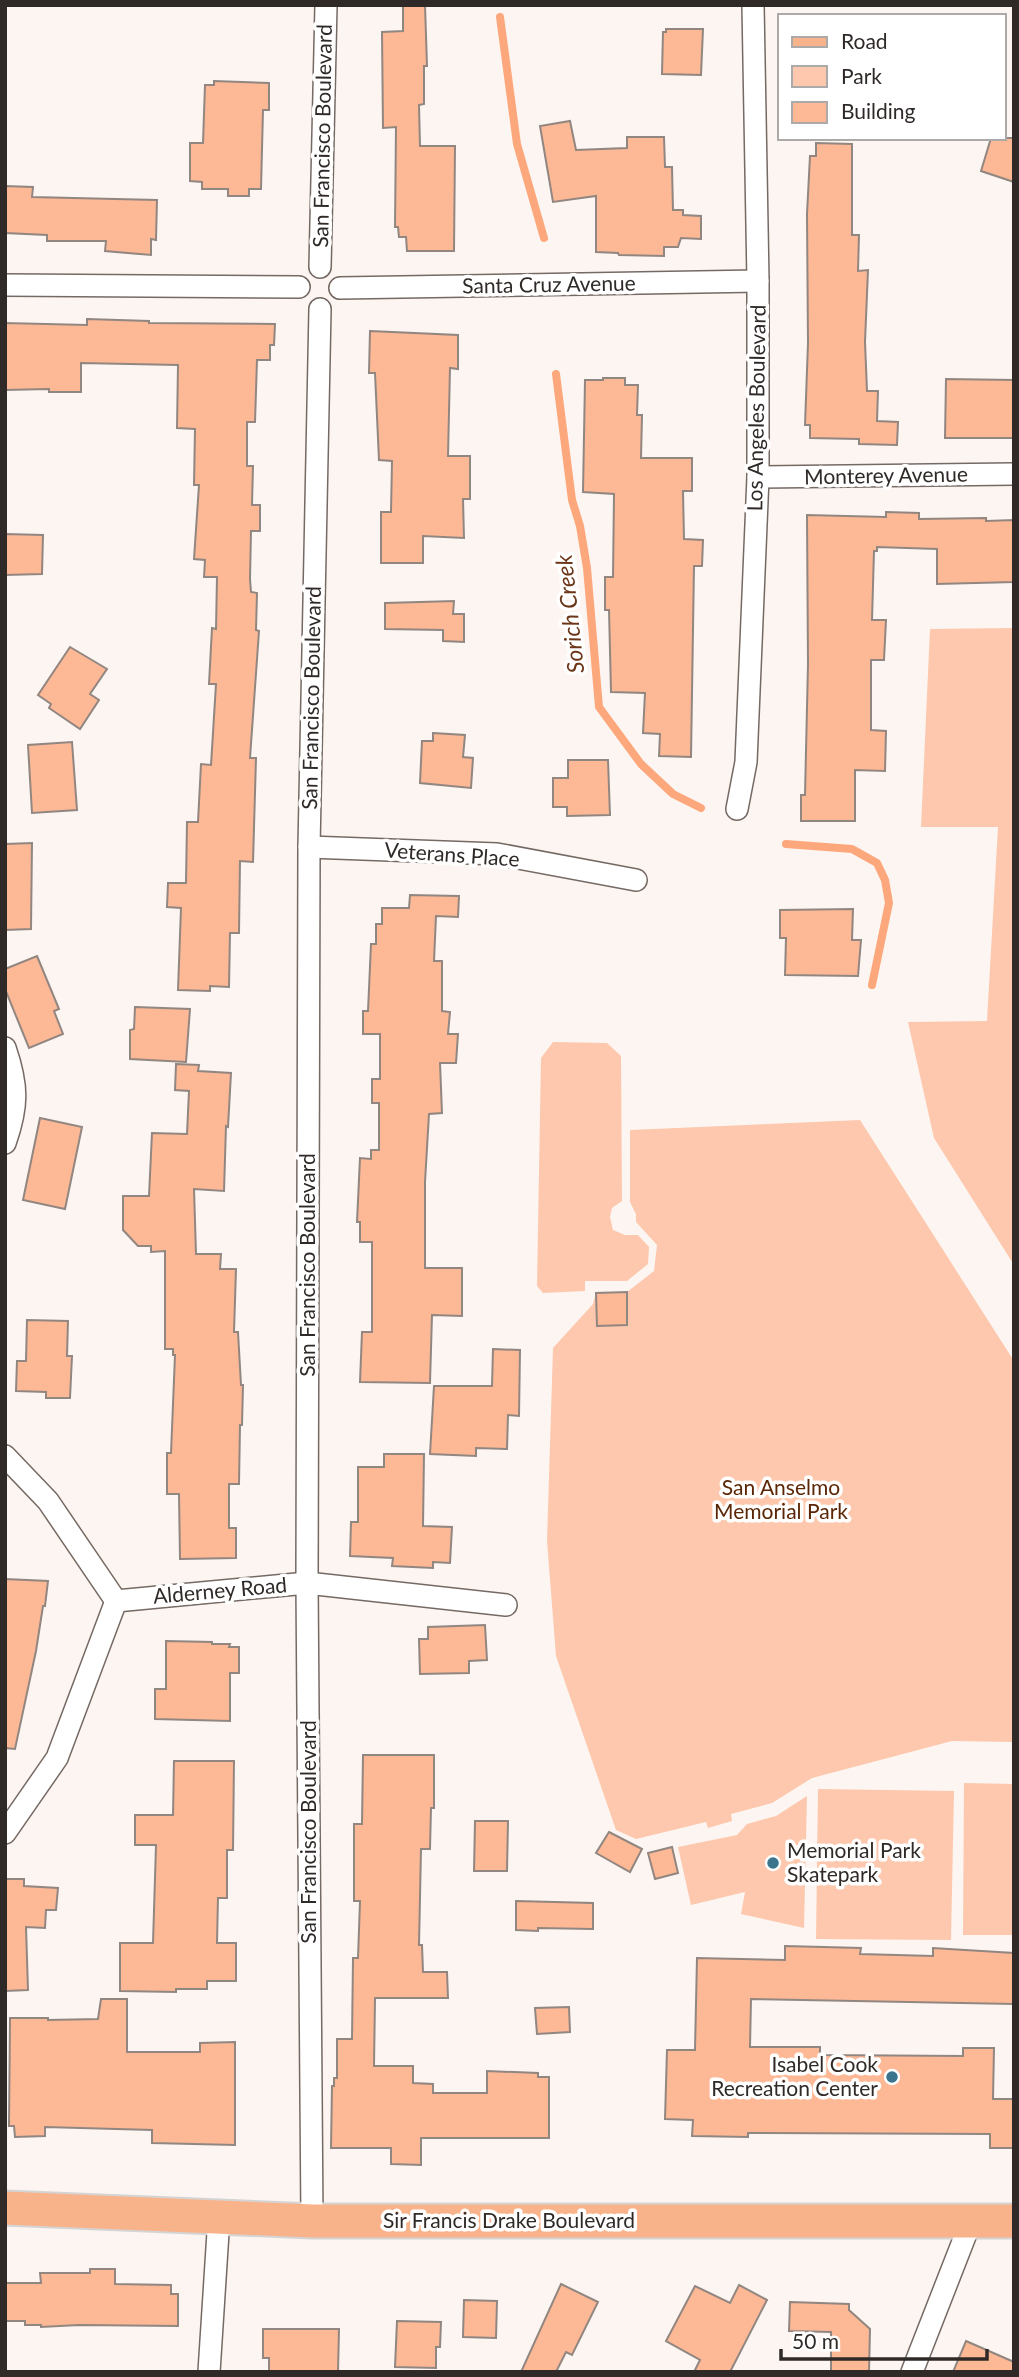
<svg xmlns="http://www.w3.org/2000/svg" width="1019" height="2377" font-family="Lato,sans-serif">
<style>
.green{fill:#fdc8ad}
.lines{fill:none;stroke-linecap:round;stroke-linejoin:round}
.stream{stroke:#fda87c;stroke-width:8}
.building{fill:#fdb896;stroke:#928680;stroke-width:2}
.minor-casing{stroke:#756963;stroke-width:24}
.primary-casing{stroke:#d5d4d4;stroke-width:37}
.minor{stroke:#fff;stroke-width:21}
.primary{stroke:#f9b38b;stroke-width:33}
.poi-dot{fill:#3a758d;stroke:#fff;stroke-width:2.5}
.labels{text-anchor:middle;stroke-width:7;stroke-linejoin:round;paint-order:stroke}
.street-label{font-size:21px;fill:#2f2a28;stroke:#fff}
.park-label{font-size:21px;fill:#5b2605;stroke:#fff}
.poi-label{font-size:21px;fill:#2f2a28;stroke:#fff;text-anchor:start}
.water-label{font-size:23px;font-style:italic;fill:#6b3517;stroke:#fff}
</style>
<rect width="100%" height="100%" fill="#fdf5f1"/>
<!-- green -->
<g class="green">
<path d="M1014 628V1265L934 1138 908 1022 987 1021 998 827H921L930 629Z"/>
<path d="M553 1042 607 1043 621 1056 622 1201 612 1208 610 1217 613 1230 625 1235H638L649 1247 648 1264 627 1281H585V1291L543 1293 537 1286 541 1058Z"/>
<path d="M860 1120 1014 1361V1742L952 1741 812 1778 772 1803 731 1814 732 1821 708 1828 706 1822 636 1839 616 1830 556 1656 547 1541 553 1348 593 1304 596 1293 627 1292 654 1271 657 1245 636 1222V1214L630 1202V1130Z"/>
<path d="M964 1783 1014 1784V1935H963Z"/>
<path d="M818 1789 954 1791 951 1940 816 1939Z"/>
<path d="M807 1796 804 1928 741 1914 745 1892 691 1905 678 1847 737 1835 747 1824 776 1816Z"/>
</g>
<g class="lines">
<!-- stream -->
<g class="stream">
<path d="M500 17 517 144 544 238"/>
<path d="M556 374 572 500 580 526 587 568 599 707 641 764 673 794 701 808"/>
<path d="M786 844 852 849 877 863 885 880 889 903 872 985"/>
</g>
</g>
<!-- building -->
<g class="building">
<path d="M403 5H425L427 66H424V104L419 105 420 146H455L454 251H407L406 237H399L398 227H395L396 127 383 128 382 32 403 31Z"/>
<path d="M666 29H703L701 75 662 74 663 32H666Z"/>
<path d="M214 81 269 83V110H263L261 189H249V196H228V189H202V182L190 181V143H203L205 85H214Z"/>
<path d="M570 121 576 150 627 148V137H664L665 167H672L673 210H683V215L701 216V239L681 238 678 247H664V256L619 255 618 253 596 252V196L553 202 540 126Z"/>
<path d="M991 138H1014V182L981 171Z"/>
<path d="M816 143 852 144V235H859L858 271 868 270 865 342 867 391H878L877 421 898 422 897 445 859 444V439L810 438V425H805L808 343 807 214 810 156H816Z"/>
<path d="M5 186 33 187 32 197 157 200 156 240 151 239V255L105 251 106 241H47V235L5 233Z"/>
<path d="M87 319 149 321V323L275 324 274 345H270V360H257L255 422H247V466H253L252 505H260V531H251L250 579 251 592 257 593 256 630 259 631 250 758H256L253 862 240 861 239 933H230L229 987 210 986V991L178 990 181 908 167 907 168 883H186L187 822H198L201 764 211 765 216 684H209L212 628 216 629 217 577H204L205 560 194 559 199 485H194L195 429 177 428 178 365 81 363V392H49V389L5 390V323L87 325Z"/>
<path d="M370 331 458 335V369L450 368 448 456H470V499H463L464 538 423 536V563H381V512H391L392 461 379 460 375 373H369Z"/>
<path d="M603 378H625V385H638L637 415H642L641 458H692V491H683L684 539 703 540 702 566H694L691 757 659 756 660 734 643 733 645 693 611 692 609 610H605V577H613L614 494 583 492 585 380H603Z"/>
<path d="M946 379 1014 380V438H945Z"/>
<path d="M886 512 919 513V519L986 518V521L1014 520V582L937 584V549L877 547V551H874L872 620H886L884 660H871V730L886 731 885 771 855 770V821H801V795H805L808 664 807 515 886 517Z"/>
<path d="M5 534 43 535 42 574 5 575Z"/>
<path d="M454 601 453 614H464V642L443 641V630L385 629V603Z"/>
<path d="M70 647 107 669 90 694 99 700 80 729 49 708 51 704 38 695Z"/>
<path d="M433 733 465 735 463 757 473 758 471 788 420 783 422 741H433Z"/>
<path d="M72 742 77 810 32 813 28 745Z"/>
<path d="M568 760H608L610 815 567 816V807H553V778H568Z"/>
<path d="M32 843 31 929 5 930V844Z"/>
<path d="M410 895 459 896 458 917 436 916 434 961H442V1011L450 1012 448 1034H458L456 1063H440L442 1113 429 1114 425 1182V1268H462V1316L432 1315 430 1383 360 1382 362 1332H372V1242H360V1222H357L360 1158 371 1159V1150H379V1103H372V1079H380V1034H363V1011H368L371 944H376V924H382V908H409Z"/>
<path d="M853 909 852 940H861L858 976 785 975 786 938H780V910Z"/>
<path d="M37 956 59 1009 54 1011 63 1034 29 1048 5 989V969Z"/>
<path d="M135 1007 190 1009 186 1062 130 1059V1030L134 1029Z"/>
<path d="M176 1064 199 1065 198 1071 231 1073 228 1127 226 1126 224 1191 194 1189 196 1254H221L220 1269H236L234 1332H238L241 1385H243L242 1425H240L239 1484H229V1528H236V1558L180 1559 179 1494H167V1453H171L175 1355H173V1349H165V1251L151 1252V1246H138L123 1230V1196H149L152 1133 187 1134 189 1091 175 1090Z"/>
<path d="M40 1118 82 1127 65 1209 23 1200Z"/>
<path d="M627 1292V1325L597 1326 596 1293Z"/>
<path d="M27 1320 68 1321 67 1356H72L70 1398H46V1392L16 1391 17 1361H26Z"/>
<path d="M493 1349 520 1350 519 1416 508 1415 507 1449 476 1448V1456L430 1454 434 1386H492Z"/>
<path d="M384 1454H424L423 1526 452 1527 450 1563 433 1562V1568L392 1566 393 1558 350 1556 351 1522H358V1467H384Z"/>
<path d="M5 1579 48 1581 45 1606H43L36 1651 15 1749 5 1748Z"/>
<path d="M485 1625 487 1660 469 1661V1673L420 1674 419 1639H428V1627Z"/>
<path d="M166 1641 212 1642V1644H230L229 1647H239V1673H230V1721L155 1719V1689H166Z"/>
<path d="M363 1755H434V1808H431L430 1849H421L419 1945H422L423 1972H447L448 1998H375L374 2066H413V2083L433 2084V2093H487V2071L538 2073V2077H549V2138H421V2165L391 2164V2148H331L332 2086H334V2078H337V2039H352L353 1958H358L360 1901H354V1824H362Z"/>
<path d="M174 1761H234L233 1850H227V1898H218L217 1943H236V1981H207V1989H176V1992L120 1991V1943H153L156 1845H135V1815H173Z"/>
<path d="M475 1821H508L507 1871H474Z"/>
<path d="M609 1832 642 1849 630 1872 596 1853Z"/>
<path d="M672 1847 678 1873 655 1879 648 1853Z"/>
<path d="M5 1879H24V1886L58 1888 56 1910H46L45 1928 26 1927 28 1990 5 1991Z"/>
<path d="M516 1901 593 1903V1929L538 1928V1931L516 1930Z"/>
<path d="M785 1946 861 1948 860 1954 933 1956V1948L1014 1953V2004L751 1999 750 2047H820V2055L963 2056V2048H994L993 2099H1014V2148H990V2134L748 2133V2137L692 2136 693 2120 665 2119 667 2050H695L697 1958 785 1960Z"/>
<path d="M101 1999H127V2052H200V2043L235 2042V2145L152 2143V2130L45 2127V2136L15 2137 14 2126H9L10 2018H48V2020L98 2019Z"/>
<path d="M569 2007 570 2032 537 2034 535 2008Z"/>
<path d="M90 2269H115V2284L171 2285V2294H178V2326L79 2325 41 2327V2325H25V2321H5V2283H41L40 2273H90Z"/>
<path d="M561 2284 598 2302 572 2355 566 2352 556 2372H521Z"/>
<path d="M739 2285 767 2300 730 2372H694L700 2360 666 2341 695 2286 730 2303Z"/>
<path d="M464 2300 497 2301 496 2338 463 2337Z"/>
<path d="M790 2302 849 2304V2310L870 2329 869 2372H831V2332L789 2331Z"/>
<path d="M397 2321 441 2322 440 2347H436V2368L395 2367Z"/>
<path d="M263 2329H339L338 2372H269V2358H263Z"/>
<path d="M966 2341 1014 2362V2372H953Z"/>
</g>
<g class="lines">
<!-- minor casing -->
<g class="minor-casing">
<g id="minor">
<path d="M320 267 326 5"/>
<path d="M5 285 299 287"/>
<path d="M340 288 758 281"/>
<path d="M758 477 1014 474"/>
<path d="M737 809 746 762 758 477V281L753 5"/>
<path d="M309 847 497 854 636 880"/>
<path d="M5 1048C18 1086 18 1106 5 1143"/>
<path d="M5 1456 48 1501 116 1601 307 1583 506 1605"/>
<path d="M5 1833 57 1758 116 1601"/>
<path d="M312 2221 307 1583 309 847 320 309"/>
<path d="M209 2372 219 2217"/>
<path d="M912 2372 971 2221"/>
</g>
</g>
<!-- primary casing -->
<g class="primary-casing">
<path id="primary" d="M5 2208 312 2221H1014"/>
</g>
<!-- minor -->
<use href="#minor" class="minor"/>
<!-- primary -->
<use href="#primary" class="primary"/>
</g>
<!-- markers -->
<g class="poi-dot">
<circle cx="773" cy="1863" r="7"/>
<circle cx="892" cy="2077" r="7"/>
</g>
<g class="labels">
<!-- street labels -->
<g class="street-label">
<text transform="translate(323 136) rotate(-89)" y="7">San Francisco Boulevard</text>
<text transform="translate(549 285) rotate(-1)" y="7">Santa Cruz Avenue</text>
<text transform="translate(757 408) rotate(-89)" y="7">Los Angeles Boulevard</text>
<text transform="translate(886 476) rotate(-1)" y="7">Monterey Avenue</text>
<text transform="translate(312 698) rotate(-89)" y="7">San Francisco Boulevard</text>
<text transform="translate(452 855) rotate(4)" y="7">Veterans Place</text>
<text transform="translate(308 1265) rotate(-90)" y="7">San Francisco Boulevard</text>
<text transform="translate(220 1591) rotate(-5)" y="7">Alderney Road</text>
<text transform="translate(309 1832) rotate(-90)" y="7">San Francisco Boulevard</text>
<text x="509" y="2228">Sir Francis Drake Boulevard</text>
</g>
<!-- park labels -->
<g class="park-label">
<text x="781" y="1495">San Anselmo<tspan x="781" dy="24">Memorial Park</tspan></text>
</g>
<!-- poi labels -->
<g class="poi-label">
<text x="787" y="1858">Memorial Park<tspan x="787" dy="24">Skatepark</tspan></text>
<text x="878" y="2072" text-anchor="end">Isabel Cook<tspan x="878" dy="24">Recreation Center</tspan></text>
</g>
<!-- water labels -->
<g class="water-label">
<text transform="translate(570 614) rotate(-96)" y="8">Sorich Creek</text>
</g>
</g>
<!-- border -->
<rect width="1019" height="2377" fill="none" stroke="#2f2a28" stroke-width="14"/>
<!-- legend -->
<rect x="778" y="14" width="228" height="126" fill="#ffffff" stroke="#acaaa9" stroke-width="2"/>
<rect x="792" y="37" width="35" height="10" fill="#f9b38b" stroke="#acaaa9" stroke-width="2"/>
<text x="841" y="49" font-size="21" fill="#2f2a28">Road</text>
<rect x="792" y="66" width="35" height="21" fill="#fdc8ad" stroke="#acaaa9" stroke-width="2"/>
<text x="841" y="84" font-size="21" fill="#2f2a28">Park</text>
<rect x="792" y="102" width="35" height="21" fill="#fdb896" stroke="#acaaa9" stroke-width="2"/>
<text x="841" y="119" font-size="21" fill="#2f2a28">Building</text>
<!-- scale -->
<path d="M781 2349v10h206v-10" fill="none" stroke="#2f2a28" stroke-width="3.5"/>
<text x="792" y="2349" font-size="21" fill="#2f2a28" stroke="#ffffff" stroke-width="5" paint-order="stroke">50 m</text>
</svg>
